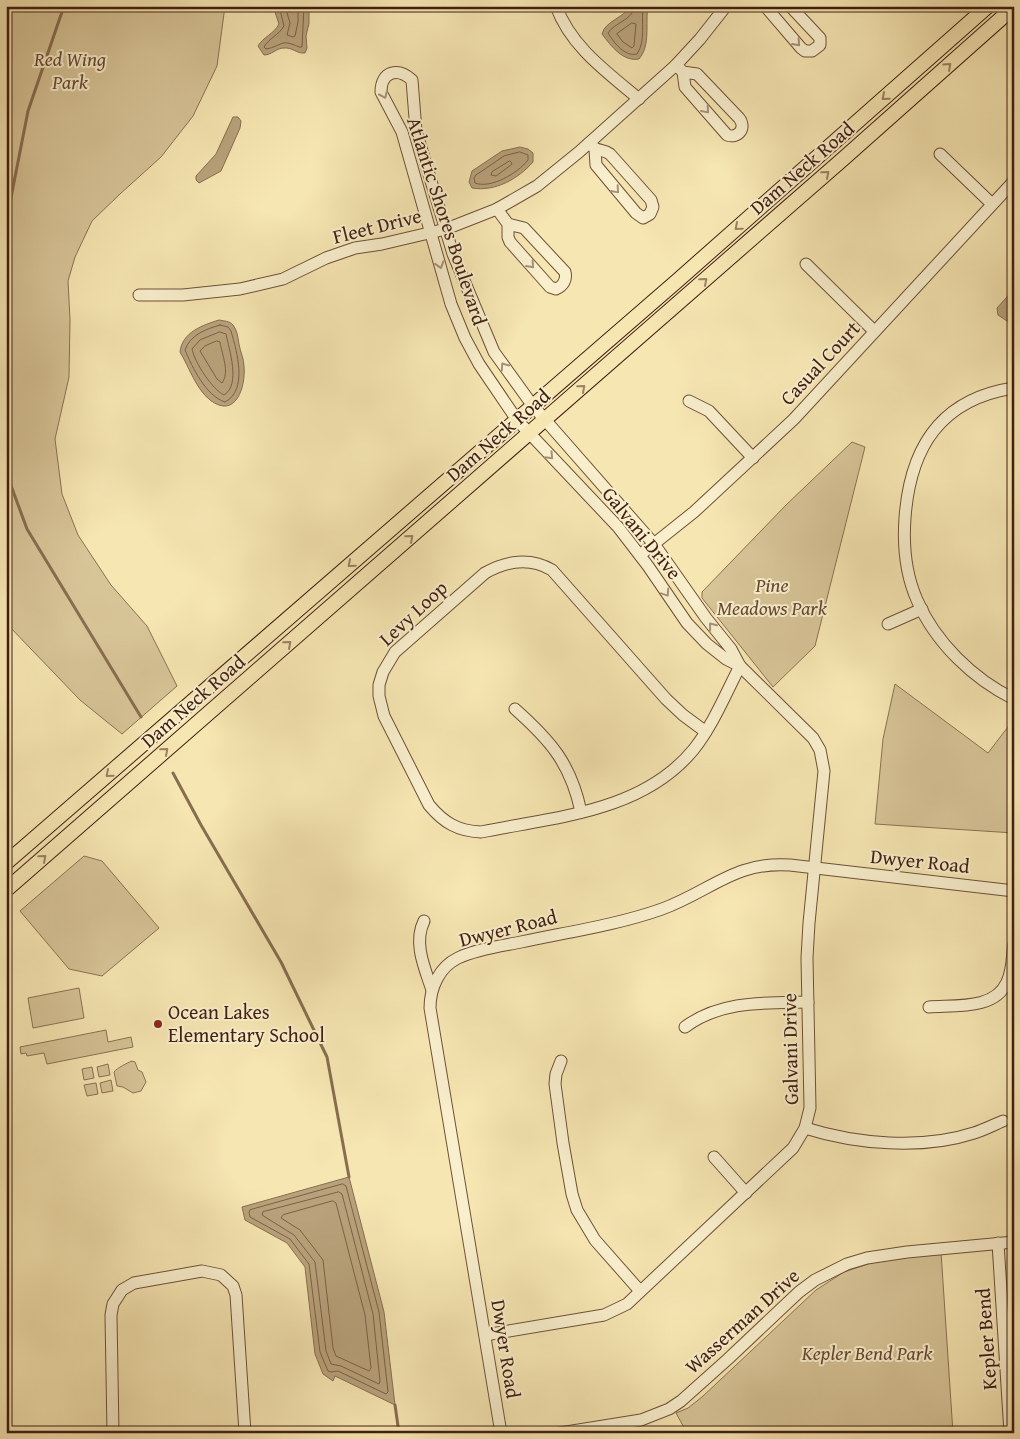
<svg xmlns="http://www.w3.org/2000/svg" width="1020" height="1439" font-family="'Gentium Book Plus',serif">
<style>
.green{fill:#d7c497;stroke:#8c7154}
.water{fill:#b8a27b;stroke:#886d51}
.lines{fill:none;stroke-linecap:round;stroke-linejoin:round}
.shore{stroke:#7c6046;stroke-width:1}
.stream{stroke:#886d51;stroke-width:3}
.minor-casing{stroke:#6e5039;stroke-width:13}
.major-casing{stroke:#411e11;stroke-width:16}
.minor{stroke:#f9efcd;stroke-width:11}
.major{stroke:#f6e6b2;stroke-width:14}
.oneway{stroke:#a69178}
.oneway2{stroke:#9c8262}
.poi-dot{fill:#8f2418;stroke:#f9efcd;stroke-width:2}
.labels{text-anchor:middle;stroke-width:4;stroke-linejoin:round;paint-order:stroke}
.park-label{font-size:20px;font-style:italic;fill:#664832;stroke:#f9efcd}
.street-label{font-size:20px;fill:#411e11;stroke:#f9efcd}
.poi-label{font-size:20px;fill:#411e11;stroke:#f9efcd;text-anchor:start}
</style>
<rect width="100%" height="100%" fill="#f6e6b2"/>
<filter id="stains"><feTurbulence type="fractalNoise" baseFrequency=".004" numOctaves="4"/><feColorMatrix values="0 0 0 0 .2 0 0 0 0 .09 0 0 0 0 .02 0 0 0 .5 -.17"/></filter>
<radialGradient id="worn" r=".72"><stop offset=".6" stop-color="#630" stop-opacity="0"/><stop offset="1" stop-color="#630" stop-opacity=".3"/></radialGradient>
<!-- green -->
<g class="green">
<path d="M6 6H225L217 66 193 116 161 157 120 194 92 221 75 257 68 281 70 319 69 377 55 439 62 494 78 535 111 585 147 626 177 686 122 734 80 700 6 623Z"/>
<path d="M852 442 865 447 815 646 773 687 702 598V592L786 505Z"/>
<path d="M895 684 988 753 1014 719V833L875 824 883 739Z"/>
<path d="M84 856 102 861 159 928 102 976 69 969 20 911Z"/>
<path d="M79 988 84 1018 33 1028 28 998Z"/>
<path d="M106 1030 108 1042 131 1037 133 1047 47 1064 44 1053 27 1056 26 1053 21 1054 20 1047Z"/>
<path d="M132 1061 135 1062 138 1070 142 1072 146 1082 141 1091 133 1093 123 1087 117 1086 114 1072C117 1068 127 1063 132 1061Z"/>
<path d="M108 1064 110 1075 99 1077 97 1067Z"/>
<path d="M92 1067 94 1078 84 1080 82 1069Z"/>
<path d="M111 1080 113 1091 102 1093 100 1083Z"/>
<path d="M96 1083 98 1094 87 1096 84 1085Z"/>
<path d="M941 1252 953 1433H687L676 1413 688 1408 702 1397 816 1290 833 1279 844 1272 871 1263Z"/>
</g>
<!-- water -->
<g class="water">
<path d="M273 6H309V23L306 36 307 48 305 53C297 54 292 47 284 48 276 48 272 55 264 55L258 46C263 37 274 34 279 24Z"/>
<path d="M630 6H648C645 24 651 45 639 59 623 62 611 46 602 34 605 21 624 18 630 6Z"/>
<path d="M233 117H238L241 121 240 128 221 171 199 183 196 180V176L216 154Z"/>
<path d="M520 147 528 149 533 153V162C518 179 495 192 472 188L469 182 472 171 502 151Z"/>
<path d="M1014 289V322L1007 321 998 315 997 308Z"/>
<path d="M219 320C224 321 230 321 233 325 237 330 238 337 239 344 240 351 244 359 244 366 246 386 236 420 210 400 196 389 189 367 180 352 182 332 203 325 219 320Z"/>
<path d="M349 1177 384 1312 395 1405 335 1376 333 1381 323 1374 315 1354 305 1267 287 1243 245 1220 242 1207Z"/>
</g>
<g class="lines">
<!-- shore -->
<g class="shore">
<path d="M279 6 284 26C279 35 269 38 264 47L266 49C283 46 280 38 299 47H302L304 6"/>
<path d="M285 6 290 23 287 35 293 37 295 36 298 22V6"/>
<path d="M635 6C632 21 615 22 608 33 614 43 625 57 637 54 646 41 641 21 643 6"/>
<path d="M632 23 636 24 634 46 632 48 623 42 617 34Z"/>
<path d="M520 152 528 155V160C518 173 491 189 475 183L474 178 476 175 504 156Z"/>
<path d="M510 161 512 163 511 165 496 176 491 175 492 172Z"/>
<path d="M220 325 228 327 231 331C237 352 248 390 225 402 206 396 192 367 185 350 190 335 206 329 220 325Z"/>
<path d="M220 332 226 334C229 349 241 385 224 395 212 389 195 363 192 349L200 340Z"/>
<path d="M217 341 220 342C222 355 230 372 222 383L217 379 200 351 205 346Z"/>
<path d="M343 1184 346 1186 379 1312 388 1392 386 1394 338 1371 331 1372 328 1371 320 1352 309 1264 290 1239 250 1217 249 1212 250 1210Z"/>
<path d="M339 1192 342 1194 373 1314 380 1381 379 1384 341 1366 331 1364 326 1351 315 1262 294 1235 262 1215 263 1212Z"/>
<path d="M333 1201 336 1203 365 1315 371 1368 369 1371 336 1356 333 1348 323 1260 300 1230 281 1218 283 1215Z"/>
</g>
<!-- stream -->
<g class="stream">
<path d="M6 223 28 111 64 6"/>
<path d="M6 472 27 529 141 717"/>
<path d="M173 773 201 825 281 962 327 1057 349 1177"/>
<path d="M395 1405 399 1433"/>
</g>
<!-- minor casing -->
<g class="minor-casing">
<g id="minor">
<path d="M556 6C571 47 607 72 639 99"/>
<path d="M765 6 801 48 805 51H812L820 45V38L790 6"/>
<path d="M676 65 683 72 685 87 727 135C738 139 747 128 739 118L697 74 683 72"/>
<path d="M589 143C598 153 601 148 610 154L651 200 653 207 650 214 643 218 636 213 596 165 595 150"/>
<path d="M940 154 992 204"/>
<path d="M497 209 508 224V237L510 242 550 287 556 289C563 286 567 280 565 272L524 228 508 224"/>
<path d="M806 264 874 331"/>
<path d="M139 295H183L240 289 283 279 326 258 355 248 382 244 446 229 497 209 537 186 579 152 676 65 700 39 726 6"/>
<path d="M1014 388C940 399 910 448 905 518 903 545 906 575 917 600 935 642 973 679 1014 699"/>
<path d="M689 401 709 411 753 458"/>
<path d="M640 555 694 512 794 419 1014 181"/>
<path d="M888 624 922 609"/>
<path d="M515 709C551 741 571 764 581 812"/>
<path d="M706 732 683 715 666 699 552 570C530 557 506 561 485 573L395 652 383 672 379 685V696L384 716 429 805C444 823 458 831 481 832 555 817 643 812 694 749 713 725 726 693 740 666"/>
<path d="M424 921C413 943 425 969 432 990"/>
<path d="M929 1007C955 1005 995 1010 1007 982 1013 970 1012 955 1014 943"/>
<path d="M685 1027C721 1000 766 1003 808 1002"/>
<path d="M561 1061 556 1074 555 1084 563 1143 572 1194 577 1210 595 1240 640 1291"/>
<path d="M805 1128C856 1144 922 1150 974 1133 984 1130 993 1125 1003 1121"/>
<path d="M714 1157 746 1193"/>
<path d="M998 1243 1010 1433"/>
<path d="M485 1335 604 1315 627 1304 793 1148 805 1128 810 1108 807 958 809 923 824 771 820 750 813 738 740 666 726 659 707 644 687 623 648 566 618 527 517 420 479 364 465 338 451 304 402 132 381 92C381 71 398 67 412 80L416 131 453 254 494 352 533 406 654 544 706 618 731 649 740 666"/>
<path d="M113 1433 111 1315 113 1304 122 1290 134 1283 202 1271 221 1275 233 1286 236 1295 245 1433"/>
<path d="M501 1433 430 1008C430 988 439 967 458 958 477 949 501 946 521 942 568 932 617 925 662 909 711 891 735 861 790 865L1014 891"/>
<path d="M560 1433 641 1420 669 1409 681 1401 728 1359 799 1292 815 1280 847 1264 867 1258 907 1252 1014 1242"/>
</g>
</g>
<!-- major casing -->
<g class="major-casing">
<g id="major">
<path d="M6 863 677 281 988 6"/>
<path d="M6 890 843 159 1014 7"/>
</g>
</g>
<!-- minor -->
<use href="#minor" class="minor"/>
<!-- major -->
<use href="#major" class="major"/>
</g>
<!-- one-way arrows -->
<defs><path id="oneway-chevron" d="M-2-3.5L2.5 0L-2 3.5" fill="none" stroke-width="1.6" stroke-linecap="round" stroke-linejoin="round" transform="scale(1.25)"/></defs>
<g class="oneway">
<use href="#oneway-chevron" transform="translate(797 43) rotate(48)"/>
<use href="#oneway-chevron" transform="translate(384 95) rotate(66)"/>
<use href="#oneway-chevron" transform="translate(706 110) rotate(49)"/>
<use href="#oneway-chevron" transform="translate(616 190) rotate(49)"/>
<use href="#oneway-chevron" transform="translate(440 265) rotate(73)"/>
<use href="#oneway-chevron" transform="translate(531 265) rotate(48)"/>
<use href="#oneway-chevron" transform="translate(504 366) rotate(-125)"/>
<use href="#oneway-chevron" transform="translate(550 456) rotate(47)"/>
<use href="#oneway-chevron" transform="translate(666 593) rotate(56)"/>
<use href="#oneway-chevron" transform="translate(712 626) rotate(-128)"/>
</g>
<g class="oneway2">
<use href="#oneway-chevron" transform="translate(948 66) rotate(-42)"/>
<use href="#oneway-chevron" transform="translate(885 97) rotate(139)"/>
<use href="#oneway-chevron" transform="translate(826 174) rotate(-41)"/>
<use href="#oneway-chevron" transform="translate(738 227) rotate(139)"/>
<use href="#oneway-chevron" transform="translate(704 281) rotate(-41)"/>
<use href="#oneway-chevron" transform="translate(582 388) rotate(-41)"/>
<use href="#oneway-chevron" transform="translate(410 538) rotate(-41)"/>
<use href="#oneway-chevron" transform="translate(351 564) rotate(139)"/>
<use href="#oneway-chevron" transform="translate(288 644) rotate(-41)"/>
<use href="#oneway-chevron" transform="translate(165 751) rotate(-41)"/>
<use href="#oneway-chevron" transform="translate(109 774) rotate(139)"/>
<use href="#oneway-chevron" transform="translate(43 858) rotate(-41)"/>
</g>
<!-- markers -->
<circle class="poi-dot" cx="158" cy="1024" r="5"/>
<g class="labels">
<!-- park labels -->
<g class="park-label">
<text x="70" y="66">Red Wing<tspan x="70" dy="23">Park</tspan></text>
<text x="772" y="592">Pine<tspan x="772" dy="23">Meadows Park</tspan></text>
<text x="867" y="1360">Kepler Bend Park</text>
</g>
<!-- street labels -->
<g class="street-label">
<text transform="translate(802 168) rotate(-41)" y="7">Dam Neck Road</text>
<text transform="translate(447 221) rotate(72)" y="7">Atlantic Shores Boulevard</text>
<text transform="translate(377 226) rotate(-14)" y="7">Fleet Drive</text>
<text transform="translate(820 363) rotate(-47)" y="7">Casual Court</text>
<text transform="translate(498 435) rotate(-41)" y="7">Dam Neck Road</text>
<text transform="translate(642 533) rotate(51)" y="7">Galvani Drive</text>
<text transform="translate(413 613) rotate(-43)" y="7">Levy Loop</text>
<text transform="translate(193 701) rotate(-41)" y="7">Dam Neck Road</text>
<text transform="translate(920 861) rotate(6)" y="7">Dwyer Road</text>
<text transform="translate(508 928) rotate(-14)" y="7">Dwyer Road</text>
<text transform="translate(790 1049) rotate(-91)" y="7">Galvani Drive</text>
<text transform="translate(742 1321) rotate(-42)" y="7">Wasserman Drive</text>
<text transform="translate(986 1339) rotate(-94)" y="7">Kepler Bend</text>
<text transform="translate(506 1349) rotate(81)" y="7">Dwyer Road</text>
</g>
<!-- poi labels -->
<g class="poi-label">
<text x="168" y="1019">Ocean Lakes<tspan x="168" dy="23">Elementary School</tspan></text>
</g>
</g>
<!-- margin -->
<rect width="1020" height="1439" fill="none" stroke="#f6e6b2" stroke-width="25"/>
<rect x="8" y="8" width="1005" height="1424" fill="none" stroke="#411e11" stroke-width="2.5"/>
<rect x="12" y="12" width="995" height="1414" fill="none" stroke="#411e11"/>
<rect width="100%" height="100%" filter="url(#stains)"/>
<rect width="100%" height="100%" fill="url(#worn)"/>
</svg>
